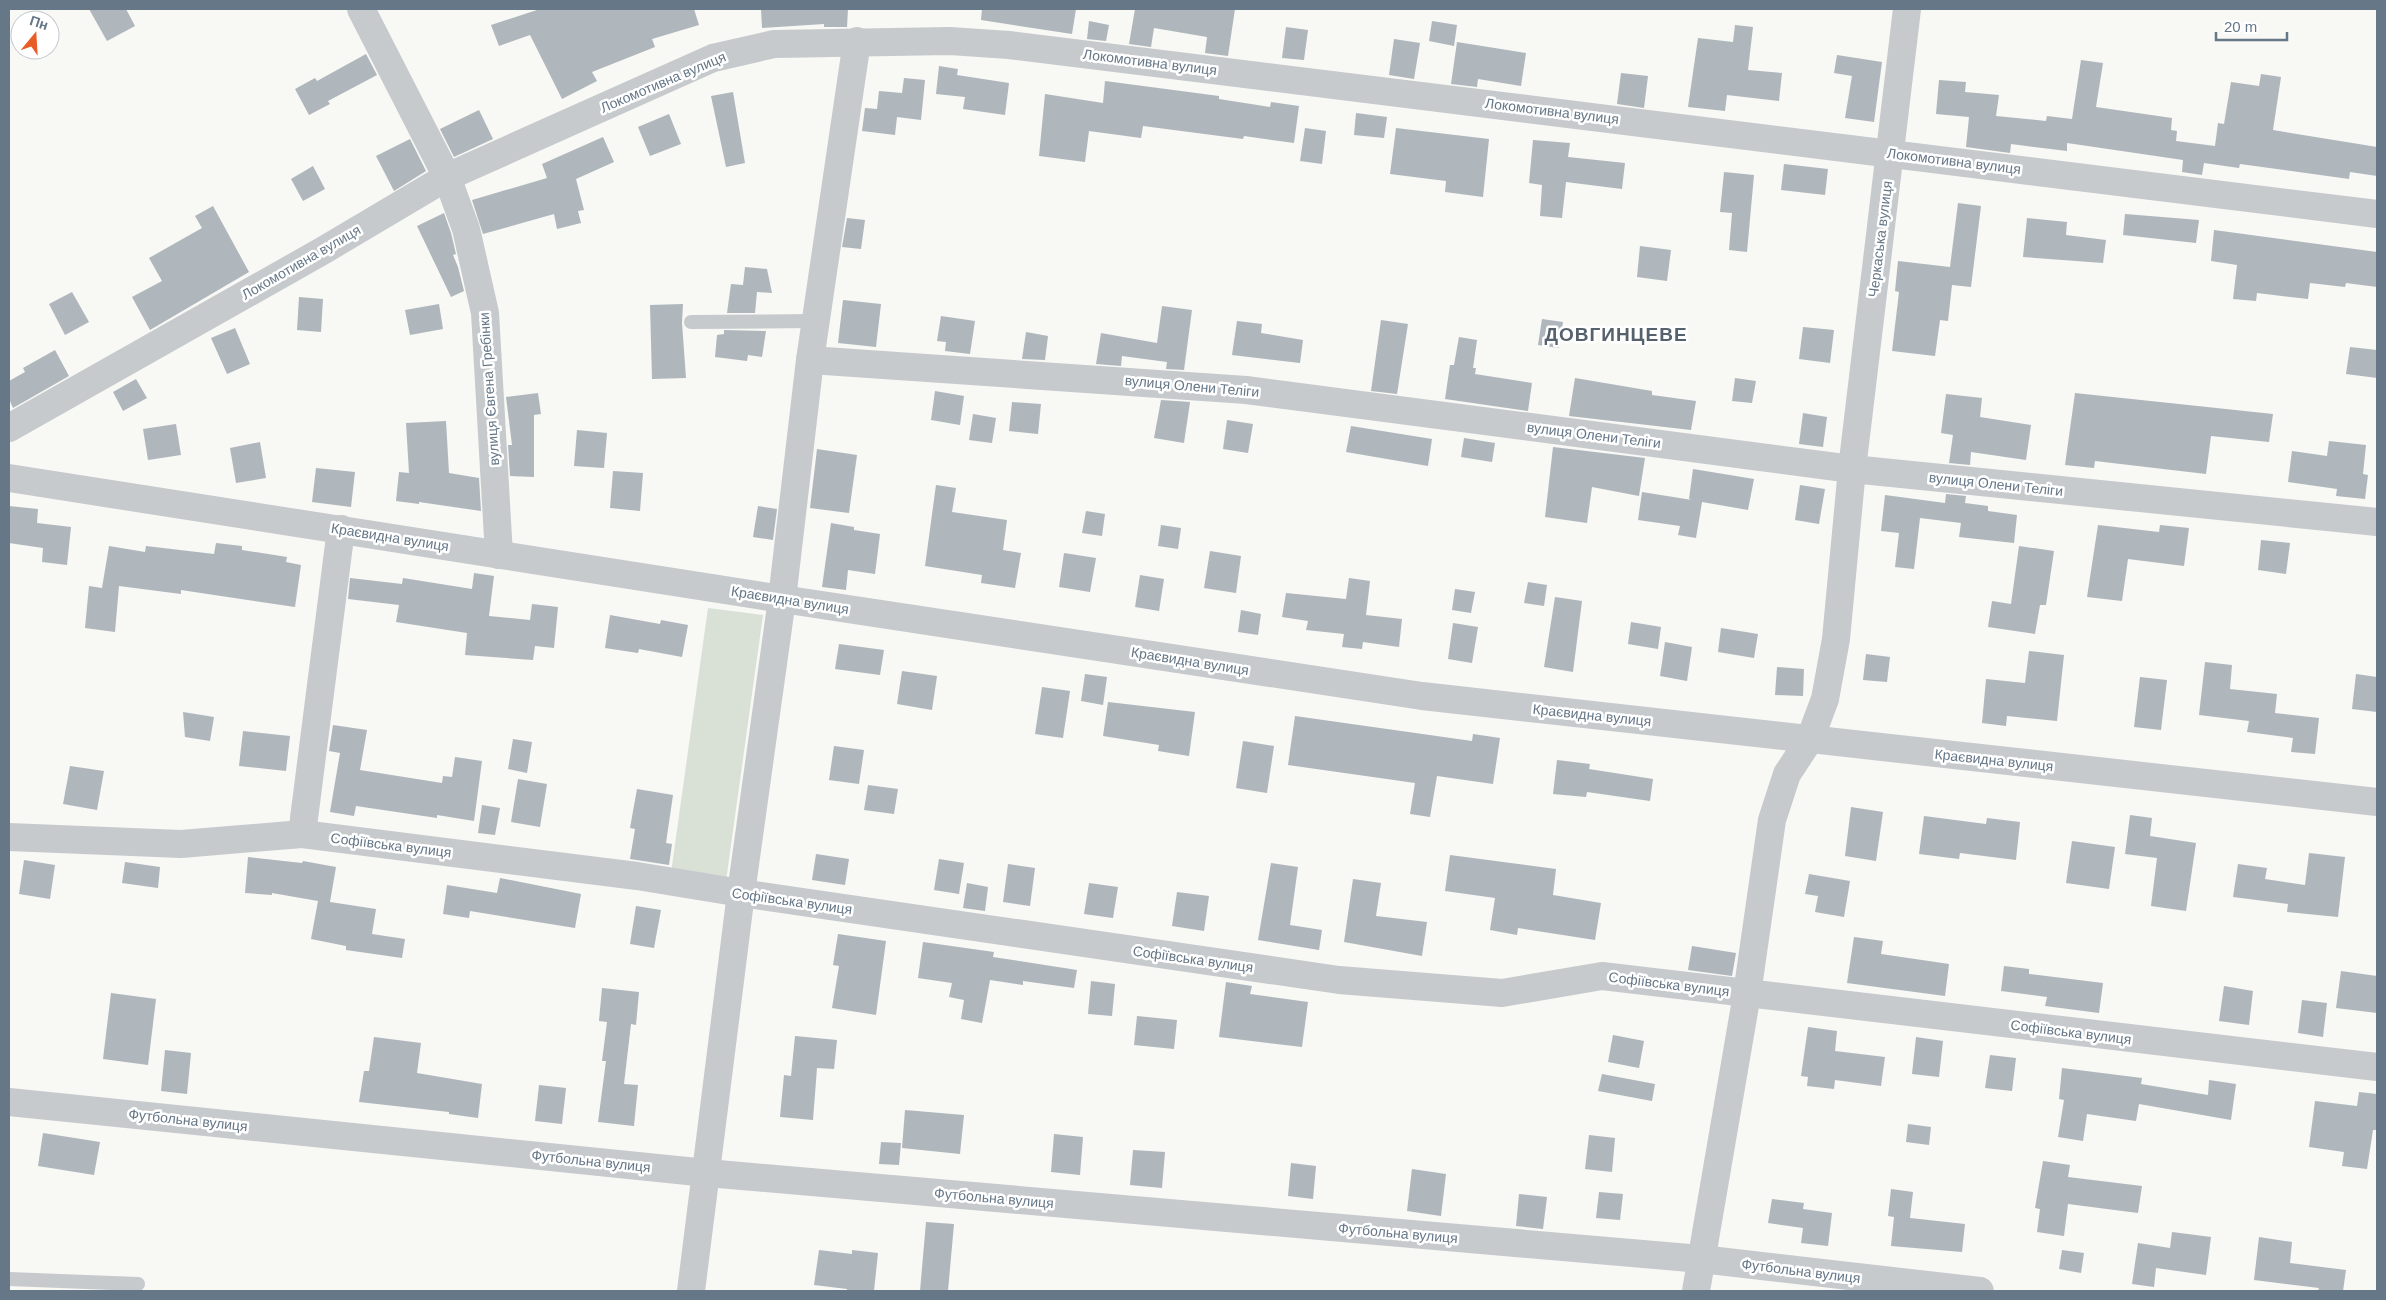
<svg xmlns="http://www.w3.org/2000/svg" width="2386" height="1300" font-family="Helvetica,sans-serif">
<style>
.grass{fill:#d9e0d6}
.building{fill:#afb6bc}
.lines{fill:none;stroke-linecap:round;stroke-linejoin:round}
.service{stroke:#c6cacd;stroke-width:14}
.minor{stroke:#c6cacd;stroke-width:28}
.labels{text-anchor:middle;stroke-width:5;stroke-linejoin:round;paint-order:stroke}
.street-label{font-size:14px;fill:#667787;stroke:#fff}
.district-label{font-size:19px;font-weight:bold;letter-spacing:1px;fill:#55616c;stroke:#fff}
</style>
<rect width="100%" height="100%" fill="#f8f8f5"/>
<!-- grass -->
<path class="grass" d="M708 608 763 615 726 881 671 873Z"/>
<!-- building -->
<g class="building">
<path d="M89 9H126L135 26 107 41Z"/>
<path d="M540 9H694L699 25 652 39 655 47 592 72 597 81 562 99 530 35 499 46 491 25Z"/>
<path d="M761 9H848L847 27H824V24L762 28Z"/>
<path d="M982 9H1076L1072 34 981 20Z"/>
<path d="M1135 9H1235L1228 56 1205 53 1207 37 1154 28 1151 47 1129 44Z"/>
<path d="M1089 21 1109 25 1106 41 1087 39Z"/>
<path d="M1432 21 1457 25 1454 46 1429 41Z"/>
<path d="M1735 25 1753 27 1748 70 1782 73 1779 101 1727 95 1725 111 1688 107 1698 38 1733 42Z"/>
<path d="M1286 27 1308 30 1304 60 1282 58Z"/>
<path d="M1394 39 1420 43 1414 79 1389 75Z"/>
<path d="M1457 42 1526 53 1521 86 1478 79 1477 87 1451 84Z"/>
<path d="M366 54 377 75 328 101 330 104 309 115 295 89 315 78 317 81Z"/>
<path d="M1837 55 1882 62 1874 122 1845 118 1852 76 1834 73Z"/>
<path d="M2081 60 2103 63 2096 107 2172 118 2171 130 2177 131 2176 141 2215 146 2218 123 2224 124 2231 82 2259 86 2261 74 2281 77 2273 130 2377 147V176L2350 172 2349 179 2240 164 2239 168 2204 163 2202 175 2182 172 2183 160 2067 143V151L2011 144 2010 153 1966 147 1969 117 1936 114 1939 80 1966 82 1965 92 1999 95 1996 116 2046 121 2047 116 2072 119Z"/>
<path d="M939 66 958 69 957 75 1009 83 1005 115 963 109 965 97 936 94Z"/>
<path d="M1621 73 1648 76 1644 108 1617 104Z"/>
<path d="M904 78 925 80 921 120 897 117 895 135 862 131 865 108 877 109 879 91 902 93Z"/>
<path d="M1105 81 1219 96V99L1270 107 1271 102 1299 106 1294 143 1244 136 1243 139 1143 126 1141 138 1089 131 1085 162 1039 156 1045 94 1103 103Z"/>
<path d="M733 92 745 163 726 167 711 96Z"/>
<path d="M479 110 493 139 454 157 440 129Z"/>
<path d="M1356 113 1387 117 1384 138 1354 135Z"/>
<path d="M669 114 681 144 650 156 638 127Z"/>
<path d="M1305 128 1326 131 1322 164 1300 161Z"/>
<path d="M1396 128 1489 139 1483 197 1445 192 1446 181 1390 174Z"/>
<path d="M603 137 614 162 576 179 584 210 578 211 581 223 557 229 554 214 483 234 472 200 547 178 542 164Z"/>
<path d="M410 139 426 171 394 191 376 156Z"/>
<path d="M1533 140 1570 143 1568 157 1625 163 1622 189 1566 182 1562 218 1540 216 1542 185 1529 183Z"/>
<path d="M1784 164 1828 169 1825 195 1781 190Z"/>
<path d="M313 166 325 189 303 201 291 179Z"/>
<path d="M1724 172 1754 175 1747 252 1729 250 1732 213 1720 212Z"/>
<path d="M1958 203 1981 206 1971 287 1952 285 1948 321 1940 320 1935 356 1892 351 1899 292 1895 291 1898 261 1950 267Z"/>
<path d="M213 206 249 272 150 330 132 297 162 281 149 258 202 228 195 216Z"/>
<path d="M444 213 451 233 456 254 453 255 458 267 464 291 451 297 417 226Z"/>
<path d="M2125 214 2199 220 2196 243 2123 235Z"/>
<path d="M847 218 865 220 861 249 842 247Z"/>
<path d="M2027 218 2067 222 2066 235 2106 240 2103 263 2023 257Z"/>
<path d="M2214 230 2377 252V287L2346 283 2345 287 2310 283 2308 299 2257 293 2256 301 2233 299 2237 265 2211 261Z"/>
<path d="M1640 246 1671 250 1667 281 1637 277Z"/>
<path d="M745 267 767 269 772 293 757 292 755 313H727L731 284 743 285Z"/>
<path d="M72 292 89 322 65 335 49 304Z"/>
<path d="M299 297 323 299 321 332 297 330Z"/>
<path d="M843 300 881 304 876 347 838 343Z"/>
<path d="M439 304 443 329 410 335 405 310Z"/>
<path d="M683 304 682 323 686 378 652 379 650 305Z"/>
<path d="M1162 306 1192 310 1184 370 1166 369 1167 362 1122 356 1121 366 1096 364 1101 333 1157 343Z"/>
<path d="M941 316 975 321 970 354 945 351 946 342 937 341Z"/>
<path d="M1542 319 1563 322 1559 348 1538 345Z"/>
<path d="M1381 320 1408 324 1397 394 1371 391Z"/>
<path d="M1237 321 1262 324 1261 333 1303 340 1300 363 1232 355Z"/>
<path d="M1803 327 1834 330 1830 363 1799 359Z"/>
<path d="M235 328 250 364 227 374 211 338Z"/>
<path d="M724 330 766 331 762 357 748 355 747 361 715 357 717 335 724 334Z"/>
<path d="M1026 332 1048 336 1045 360 1022 359Z"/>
<path d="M1459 337 1477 340 1473 368H1476L1475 374 1532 383 1528 411 1445 399 1450 365H1454Z"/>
<path d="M2350 347 2377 350V378L2346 374Z"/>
<path d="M55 350 69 376 13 408 9 399V381L25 372 23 368Z"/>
<path d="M1575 378 1652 391V395L1696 401 1691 430 1569 416Z"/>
<path d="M1735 378 1756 381 1752 403 1732 401Z"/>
<path d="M136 379 147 398 123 411 113 392Z"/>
<path d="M935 391 964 396 960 425 931 420Z"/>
<path d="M538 393 541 414 534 415V477L510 476 508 445H512L506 397Z"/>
<path d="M2075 393 2273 414 2269 442 2211 436 2206 474 2095 461 2094 468 2065 465Z"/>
<path d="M1946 394 1982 398 1980 417 2031 425 2026 460 1971 452 1970 465 1949 463 1953 435 1941 433Z"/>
<path d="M1161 400 1190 402 1184 443 1154 438Z"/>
<path d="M1012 402 1041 404 1038 434 1009 431Z"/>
<path d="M1803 413 1827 417 1823 447 1799 444Z"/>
<path d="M973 414 996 418 992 443 969 440Z"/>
<path d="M1227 420 1253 424 1248 453 1223 449Z"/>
<path d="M446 421 449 473 479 478 481 511 419 502V504L396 501 399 472 409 473 406 423Z"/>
<path d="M176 424 181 455 148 460 143 429Z"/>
<path d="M1351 426 1432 439 1428 466 1346 452Z"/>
<path d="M577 430 607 433 604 468 574 466Z"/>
<path d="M1464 438 1495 443 1492 462 1461 457Z"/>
<path d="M2329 441 2366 445 2363 474 2368 475 2365 499 2336 496 2337 489 2288 482 2292 451 2327 456Z"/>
<path d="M260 442 266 478 236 483 230 448Z"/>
<path d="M1553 447 1645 458 1639 496 1592 487 1587 523 1545 517Z"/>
<path d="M817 449 857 455 849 513 810 508Z"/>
<path d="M316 468 355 472 351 507 312 502Z"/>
<path d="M1693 469 1754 479 1748 510 1702 502 1696 538 1678 535 1680 526 1638 520 1642 492 1692 500 1689 499Z"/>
<path d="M613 471 643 473 640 511 610 508Z"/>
<path d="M936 485 956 488 952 512 1007 520 1003 550 1021 553 1015 588 981 583 982 575 925 566Z"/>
<path d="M1800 485 1825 489 1819 524 1795 520Z"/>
<path d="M1946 494 1966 496 1965 503 1988 506V511L2017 515 2014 543 1959 537 1961 523 1920 518 1914 569 1895 567 1899 533 1881 531 1885 495 1945 503Z"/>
<path d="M9 506 38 509 37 523 71 527 67 565 42 562 43 548 9 543Z"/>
<path d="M758 506 777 509 773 540 753 537Z"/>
<path d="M1086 511 1105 514 1102 536 1082 533Z"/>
<path d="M831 523 854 527V530L880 534 875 574 848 570 846 590 822 587Z"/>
<path d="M1161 525 1181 528 1178 549 1158 546Z"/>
<path d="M2098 525 2159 532 2160 525 2189 528 2184 566 2128 559 2122 601 2087 597Z"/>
<path d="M2261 540 2290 543 2286 574 2258 570Z"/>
<path d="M216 543 242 546V550L287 557 286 562 301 565 295 607 181 590V594L119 586 115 632 85 628 89 586 102 588 109 546 145 552 146 546 214 554Z"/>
<path d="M2019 546 2054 551 2046 605H2040L2035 634 1988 627 1992 601 2011 604Z"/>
<path d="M1210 551 1241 556 1236 593 1204 588Z"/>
<path d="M1064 553 1096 558 1090 592 1059 587Z"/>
<path d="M474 573 494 576 489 616 530 620 532 604 558 607 554 648 535 646 533 660 465 655 467 633 396 622 399 605 348 599 350 578 402 584 403 578 472 589Z"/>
<path d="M1140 575 1164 579 1159 611 1135 607Z"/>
<path d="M1349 578 1370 581 1366 615 1402 619 1399 647 1363 642 1362 649 1342 647 1344 634 1306 630 1308 621 1282 617 1286 593 1346 599Z"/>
<path d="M1528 582 1547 585 1544 606 1524 603Z"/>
<path d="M1455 589 1475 592 1471 613 1452 610Z"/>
<path d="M1555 597 1582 601 1573 672 1544 667Z"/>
<path d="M1241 610 1261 614 1258 635 1238 632Z"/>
<path d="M610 615 660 624 661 620 688 625 682 657 639 649 638 653 605 648Z"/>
<path d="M1631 622 1661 627 1658 649 1628 644Z"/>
<path d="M1453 623 1478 627 1472 663 1448 659Z"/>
<path d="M1721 628 1758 634 1754 658 1718 652Z"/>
<path d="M1665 642 1692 647 1687 681 1660 676Z"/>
<path d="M839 644 884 650 880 675 835 669Z"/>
<path d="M2029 651 2064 655 2057 721 2007 716 2006 726 1982 723 1986 679 2025 683Z"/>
<path d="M1866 654 1890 657 1887 682 1863 680Z"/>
<path d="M2205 662 2232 665 2230 689 2277 694 2275 713 2319 718 2315 754 2291 752 2293 738 2247 732 2249 721 2199 715Z"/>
<path d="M1777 667 1804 669 1803 696 1775 695Z"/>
<path d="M902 671 937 676 932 710 897 704Z"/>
<path d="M1085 674 1107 677 1103 705 1081 701Z"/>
<path d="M2356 674 2377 677V712L2352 709Z"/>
<path d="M2140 677 2167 680 2161 730 2134 727Z"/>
<path d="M1042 687 1070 691 1063 738 1035 734Z"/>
<path d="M1108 702 1195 712 1189 756 1158 751 1159 745 1103 736Z"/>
<path d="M183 712 214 717 210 741 185 737Z"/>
<path d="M1295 716 1472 741 1473 734 1500 738 1493 784 1437 776 1430 817 1410 814 1415 783 1288 765Z"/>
<path d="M333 725 367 730 360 770 442 783 443 776 452 777 455 757 482 761 474 821 437 815V818L356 806 354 816 330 812 340 753 329 751Z"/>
<path d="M243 731 290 736 286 771 239 766Z"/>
<path d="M513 739 532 742 527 773 508 769Z"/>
<path d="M1243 741 1274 746 1267 793 1236 788Z"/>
<path d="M834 746 864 750 859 784 829 780Z"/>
<path d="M1557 760 1590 764 1589 769 1653 779 1650 801 1587 792 1586 797 1553 794Z"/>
<path d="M70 766 104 771 97 810 63 804Z"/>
<path d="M518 779 547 784 540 827 511 822Z"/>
<path d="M868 785 898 789 894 814 864 810Z"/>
<path d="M637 789 673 795 666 843 672 844 669 865 630 859 635 829 630 828Z"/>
<path d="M482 805 500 808 495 835 478 833Z"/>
<path d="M1851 807 1883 812 1876 861 1845 856Z"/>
<path d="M2130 815 2152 818 2150 836 2196 843 2186 911 2151 906 2157 858 2125 854Z"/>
<path d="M1924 816 1986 824 1987 818 2020 822 2016 860 1960 853 1959 859 1919 854Z"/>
<path d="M2072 841 2115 847 2109 889 2066 883Z"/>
<path d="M2309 853 2345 857 2338 917 2287 912 2288 904 2233 897 2238 864 2267 868 2265 879 2305 885Z"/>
<path d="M816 854 849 859 845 885 812 880Z"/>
<path d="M1450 855 1556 869 1553 895 1601 903 1595 940 1518 928 1517 935 1490 930 1495 898 1445 891Z"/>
<path d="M248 857 302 863 303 861 336 867 330 902 376 909 372 934 405 939 402 958 346 950V946L311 939 318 901 272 893V895L245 893Z"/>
<path d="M939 859 964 863 959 894 934 890Z"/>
<path d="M24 860 55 865 50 899 19 894Z"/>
<path d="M125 862 160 867 158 888 122 883Z"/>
<path d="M1271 863 1298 867 1290 925 1322 930 1319 950 1258 940Z"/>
<path d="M1008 864 1035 868 1030 906 1003 902Z"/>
<path d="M1809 874 1850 881 1844 917 1815 912 1818 896 1805 894Z"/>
<path d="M500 878 581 894 575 928 470 911 469 918 443 914 447 885 497 893Z"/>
<path d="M1353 879 1381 883 1376 916 1427 922 1422 956 1344 942Z"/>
<path d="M967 883 988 887 985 911 963 908Z"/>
<path d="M1089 883 1118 887 1113 918 1084 914Z"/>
<path d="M1177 892 1209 896 1204 931 1172 926Z"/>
<path d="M636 906 661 910 654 948 630 944Z"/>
<path d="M838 934 886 941 876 1015 832 1008 839 966 833 965Z"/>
<path d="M1854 937 1883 941 1881 954 1949 964 1945 996 1847 983Z"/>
<path d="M923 942 994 952 993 957 1077 970 1074 988 1023 981V985L990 980 982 1023 961 1019 964 1000 949 997 952 983 918 978Z"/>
<path d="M1692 946 1736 953 1732 976 1688 970Z"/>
<path d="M2004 966 2029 969V974L2103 983 2099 1013 2045 1006 2047 997 2001 991Z"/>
<path d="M2341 971 2377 976V1013L2336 1008Z"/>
<path d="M1091 981 1115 984 1112 1016 1088 1014Z"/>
<path d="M1226 982 1252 986 1250 994 1308 1002 1302 1047 1219 1037Z"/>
<path d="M2224 986 2253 991 2249 1025 2219 1021Z"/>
<path d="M602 988 639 992 636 1025 631 1024 624 1084 638 1085 634 1126 598 1122 606 1061H602L607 1022 599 1021Z"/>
<path d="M111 993 156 999 148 1065 103 1059Z"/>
<path d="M2302 1000 2327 1003 2323 1037 2298 1033Z"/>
<path d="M1137 1016 1177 1020 1174 1049 1134 1045Z"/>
<path d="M1808 1027 1837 1031 1835 1051 1885 1057 1881 1086 1835 1080 1834 1089 1807 1086 1808 1077 1801 1076Z"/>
<path d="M1613 1035 1644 1041 1639 1068 1608 1062Z"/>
<path d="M795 1036 837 1040 834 1069 817 1068 813 1120 780 1117 784 1075 791 1076Z"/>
<path d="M374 1037 421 1043 417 1073 482 1084 478 1118 449 1114V1112L359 1102 364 1071H369Z"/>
<path d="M1916 1037 1943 1041 1939 1077 1912 1074Z"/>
<path d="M165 1050 191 1053 187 1094 161 1091Z"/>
<path d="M1990 1055 2016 1058 2012 1091 1985 1088Z"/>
<path d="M2062 1068 2142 1078 2141 1084 2208 1095 2209 1080 2236 1084 2231 1120 2139 1104 2136 1121 2087 1114 2083 1141 2058 1137 2064 1100 2059 1099Z"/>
<path d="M1602 1074 1655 1084 1652 1101 1598 1091Z"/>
<path d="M539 1085 566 1088 562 1124 535 1121Z"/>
<path d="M2359 1092 2377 1094V1130H2373L2367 1169 2342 1166 2344 1152 2309 1147 2315 1101 2357 1106Z"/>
<path d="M905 1110 964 1115 960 1154 902 1148Z"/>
<path d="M1908 1124 1931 1127 1929 1145 1906 1142Z"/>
<path d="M43 1133 100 1142 94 1175 38 1166Z"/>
<path d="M1054 1134 1083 1137 1080 1175 1051 1172Z"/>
<path d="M1589 1135 1615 1138 1612 1172 1585 1169Z"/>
<path d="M881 1142 901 1143 899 1165 879 1164Z"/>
<path d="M1133 1150 1165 1152 1162 1188 1130 1185Z"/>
<path d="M2043 1161 2070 1165 2068 1177 2142 1186 2138 1213 2068 1204 2064 1236 2037 1232 2040 1209 2035 1208Z"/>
<path d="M1291 1163 1316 1166 1313 1199 1288 1196Z"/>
<path d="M1412 1169 1446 1174 1441 1216 1407 1211Z"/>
<path d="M1891 1189 1913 1192 1910 1218 1965 1224 1962 1252 1891 1246 1894 1217 1888 1216Z"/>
<path d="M1599 1192 1623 1194 1620 1220 1596 1218Z"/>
<path d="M1519 1194 1547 1197 1543 1229 1516 1226Z"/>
<path d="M1772 1199 1804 1203 1803 1209 1832 1213 1828 1246 1801 1243 1803 1228 1768 1223Z"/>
<path d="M926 1222 954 1224 948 1291H920Z"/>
<path d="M2172 1232 2211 1237 2206 1275 2156 1268 2154 1287 2132 1284 2138 1243 2170 1248Z"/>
<path d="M2259 1237 2292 1242 2290 1263 2346 1270 2343 1291H2318L2319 1288 2254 1280Z"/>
<path d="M819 1250 852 1254V1250L878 1253 874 1291H847V1289L814 1285Z"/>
<path d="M2062 1250 2084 1253 2081 1273 2059 1269Z"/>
</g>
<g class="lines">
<!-- service -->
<g class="service">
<path d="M691 322 815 321"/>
<path d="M9 1279 138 1284"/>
</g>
<!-- minor -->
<g class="minor">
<path d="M361 9 447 177 466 229 485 313 499 555"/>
<path d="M810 360 1246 390 1852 469 2377 522"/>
<path d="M9 428 324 250 447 177 713 58 774 44 950 41 1009 45 2377 214"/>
<path d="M9 478 782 599 1422 696 2377 802"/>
<path d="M302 834 341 529"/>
<path d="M9 837 181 844 302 834 637 876 741 893 1339 980 1502 993 1602 976 2377 1067"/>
<path d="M9 1102 707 1173 1701 1259 1980 1291"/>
<path d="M691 1291 741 893 782 599 810 360 857 41"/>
<path d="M1696 1291 1747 994 1772 820 1787 774 1810 739 1825 699 1836 639 1852 469 1907 9"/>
</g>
</g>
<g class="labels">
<!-- street labels -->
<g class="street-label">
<text transform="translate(1150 62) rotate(7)" y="5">Локомотивна вулиця</text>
<text transform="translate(663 82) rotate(-23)" y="5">Локомотивна вулиця</text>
<text transform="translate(1552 111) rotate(7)" y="5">Локомотивна вулиця</text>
<text transform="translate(1954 161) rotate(7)" y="5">Локомотивна вулиця</text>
<text transform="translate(1880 239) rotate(-83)" y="5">Черкаська вулиця</text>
<text transform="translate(301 262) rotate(-30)" y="5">Локомотивна вулиця</text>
<text transform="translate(1192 386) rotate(5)" y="5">вулиця Олени Теліги</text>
<text transform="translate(489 389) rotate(-94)" y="5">вулиця Євгена Гребінки</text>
<text transform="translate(1594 435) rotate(7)" y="5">вулиця Олени Теліги</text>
<text transform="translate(1996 484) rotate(6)" y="5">вулиця Олени Теліги</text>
<text transform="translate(390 537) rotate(9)" y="5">Краєвидна вулиця</text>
<text transform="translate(790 600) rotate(9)" y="5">Краєвидна вулиця</text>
<text transform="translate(1190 661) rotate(9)" y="5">Краєвидна вулиця</text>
<text transform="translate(1592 715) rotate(6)" y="5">Краєвидна вулиця</text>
<text transform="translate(1994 760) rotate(6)" y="5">Краєвидна вулиця</text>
<text transform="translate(391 845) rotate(7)" y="5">Софіївська вулиця</text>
<text transform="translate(792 901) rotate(8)" y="5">Софіївська вулиця</text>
<text transform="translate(1193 959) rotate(8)" y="5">Софіївська вулиця</text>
<text transform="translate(1669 984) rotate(7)" y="5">Софіївська вулиця</text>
<text transform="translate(2071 1032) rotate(7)" y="5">Софіївська вулиця</text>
<text transform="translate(188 1120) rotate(6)" y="5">Футбольна вулиця</text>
<text transform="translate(591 1161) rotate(6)" y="5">Футбольна вулиця</text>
<text transform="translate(994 1198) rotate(5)" y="5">Футбольна вулиця</text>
<text transform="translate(1398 1233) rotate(5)" y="5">Футбольна вулиця</text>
<text transform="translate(1801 1271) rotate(7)" y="5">Футбольна вулиця</text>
</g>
<!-- district labels -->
<g class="district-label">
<text x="1616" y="341">ДОВГИНЦЕВЕ</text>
</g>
</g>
<!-- border -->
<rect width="2386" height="1300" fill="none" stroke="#667787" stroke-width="20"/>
<!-- north arrow -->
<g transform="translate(35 35) rotate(18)"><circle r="24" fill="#ffffff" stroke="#c2c9cf"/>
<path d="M0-4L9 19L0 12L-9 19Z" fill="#e85c26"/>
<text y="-8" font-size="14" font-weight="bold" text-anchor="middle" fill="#667787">Пн</text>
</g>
<!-- scale -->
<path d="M2216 32v8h71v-8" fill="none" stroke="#667787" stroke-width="2.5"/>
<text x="2224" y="32" font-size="15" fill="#667787" stroke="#ffffff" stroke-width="4" paint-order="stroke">20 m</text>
</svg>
